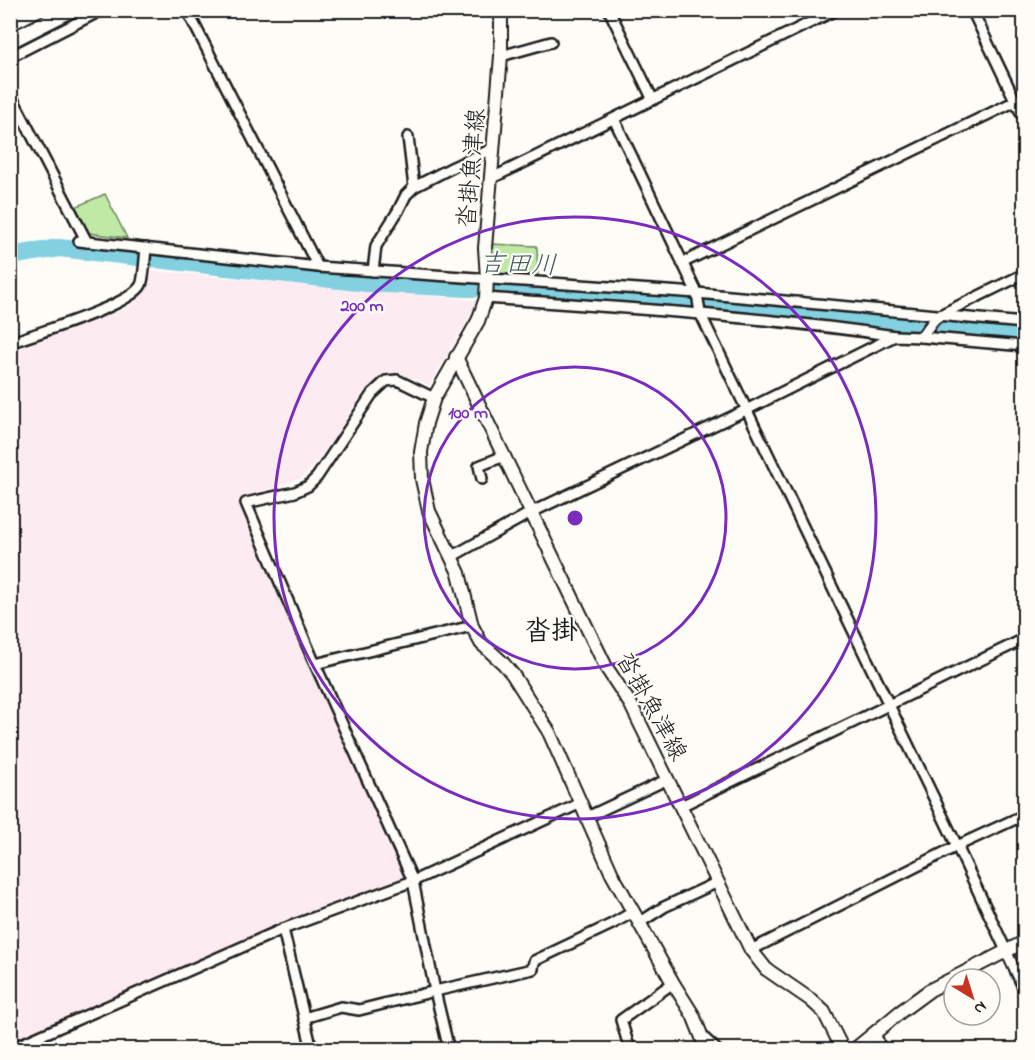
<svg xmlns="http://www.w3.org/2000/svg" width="1035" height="1060" font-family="'Indie Flower','Klee One',sans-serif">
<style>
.built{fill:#fcecf1}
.green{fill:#bfe9a5;stroke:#6e8260;stroke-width:1.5}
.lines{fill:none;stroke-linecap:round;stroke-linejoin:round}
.river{stroke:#82d0e0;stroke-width:18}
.minor-casing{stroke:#1c1c1c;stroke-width:14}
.secondary-casing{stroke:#1c1c1c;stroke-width:16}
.primary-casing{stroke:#1c1c1c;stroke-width:18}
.minor{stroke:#fdfcf7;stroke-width:9}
.secondary{stroke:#fdfcf7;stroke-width:12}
.primary{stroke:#fdfcf7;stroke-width:14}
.ring{fill:none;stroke:#7b2cbf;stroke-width:3}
.labels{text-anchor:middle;stroke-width:4.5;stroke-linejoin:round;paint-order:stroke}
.street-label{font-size:24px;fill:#1c1c1c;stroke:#fdfcf7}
.water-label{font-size:26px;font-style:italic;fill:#405b61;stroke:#fdfcf7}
.quarter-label{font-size:27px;font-weight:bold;fill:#1c1c1c;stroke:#fdfcf7}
.centre{fill:#7b2cbf;stroke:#fdfcf7;stroke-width:3}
.ring-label{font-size:18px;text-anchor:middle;font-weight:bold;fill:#7b2cbf;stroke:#fdfcf7;stroke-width:4.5;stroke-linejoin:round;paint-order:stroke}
</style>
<rect width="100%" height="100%" fill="#fdfcf7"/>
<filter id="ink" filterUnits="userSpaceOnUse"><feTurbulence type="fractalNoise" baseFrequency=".0167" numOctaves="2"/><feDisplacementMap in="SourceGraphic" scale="12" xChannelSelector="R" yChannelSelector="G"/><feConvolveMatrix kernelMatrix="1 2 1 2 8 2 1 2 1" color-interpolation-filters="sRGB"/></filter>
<g filter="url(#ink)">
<!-- built -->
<path class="built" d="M152 271 478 300 469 318 429 385 401 374H383L364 391 326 450 302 478 256 493 239 503 331 714 405 876 11 1042V351L112 314 130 306 145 292Z"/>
<!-- green -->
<g class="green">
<path d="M105 194 127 238 89 233 75 207Z"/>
<path d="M489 244 536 246 537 248 538 275H494Z"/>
</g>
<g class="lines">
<!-- river -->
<path class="river" d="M10 256 59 248 367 283 467 288 558 290 818 314 1024 336"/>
<!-- minor casing -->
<g class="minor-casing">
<g id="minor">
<path d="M187 10 318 267"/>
<path d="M609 10 653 100"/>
<path d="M972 10 1024 119"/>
<path d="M501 56 551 42"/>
<path d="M10 57 102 10"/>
<path d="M10 93 87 242"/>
<path d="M614 119 697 293 700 313 957 846 1024 815"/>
<path d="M408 137 414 187"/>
<path d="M492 178 836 10"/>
<path d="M79 241 318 267 697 293 1024 323"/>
<path d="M682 263 1024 97"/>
<path d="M373 271 376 246 398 211 406 195 414 187 453 167 494 148"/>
<path d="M486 298C623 308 759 316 895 336"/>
<path d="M921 337 1024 346"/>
<path d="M10 343C36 333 130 306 141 285 144 279 145 257 146 248"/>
<path d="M434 398 397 380 386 381 372 394 317 477 308 486 295 492 246 503 315 664 413 881 435 991 449 1050"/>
<path d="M482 479 479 466 504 456"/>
<path d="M451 557 532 512 746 410 895 336 921 337 934 320 940 315 1024 274"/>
<path d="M315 664 472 626"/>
<path d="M681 806 1024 639"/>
<path d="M587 817 668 779"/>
<path d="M639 923 664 907 718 882"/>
<path d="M283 929 312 1050"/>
<path d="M751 950 957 846 1024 989"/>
<path d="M304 1018 341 1007 359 1010 435 991 533 969 534 961 612 924 633 912"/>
<path d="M875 1032 881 1050"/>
<path d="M702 1036 717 1050"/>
<path d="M10 1049 283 929 413 881 581 803"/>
<path d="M630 1050 621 1020 673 983"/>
</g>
</g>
<!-- secondary casing -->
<g class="secondary-casing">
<g id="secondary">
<path d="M501 10V56L485 248 487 278 486 298 478 321 434 398 426 423 421 452 422 479 429 511 459 573 472 626 481 643 503 663 513 675 549 732 612 874 673 983 693 1015 707 1050"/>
<path d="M456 357 606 667 631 705 751 950 766 969 811 1000 824 1012 843 1050"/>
<path d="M854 1050 900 1012 930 990 1024 942"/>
</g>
</g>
<!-- primary casing -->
<g class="primary-casing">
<path id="primary" d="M10 41 71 10"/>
</g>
<!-- minor -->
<use href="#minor" class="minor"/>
<!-- secondary -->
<use href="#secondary" class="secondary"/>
<!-- primary -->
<use href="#primary" class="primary"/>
</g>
</g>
<!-- distance rings -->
<g class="ring">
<circle cx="575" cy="518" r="151"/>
<circle cx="575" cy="518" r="301"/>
</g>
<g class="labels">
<!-- street labels -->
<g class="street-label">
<text transform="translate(471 168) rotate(-85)" y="8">沓掛魚津線</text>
<text transform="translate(652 706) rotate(61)" y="8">沓掛魚津線</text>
</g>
<!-- water labels -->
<g class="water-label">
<text transform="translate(518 263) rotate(2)" y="9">吉田川</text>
</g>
<!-- quarter labels -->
<g class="quarter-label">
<text x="551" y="639">沓掛</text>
</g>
</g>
<circle cx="575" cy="518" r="9" class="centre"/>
<g class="ring-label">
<text x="362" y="311">200 m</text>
<text x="468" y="418">100 m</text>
</g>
<!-- margin -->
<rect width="1035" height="1060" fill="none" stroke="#fdfcf7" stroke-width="36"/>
<rect x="18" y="18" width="999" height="1024" fill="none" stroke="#1c1c1c" stroke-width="2" filter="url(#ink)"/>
<!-- north arrow -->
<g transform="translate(972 997) rotate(142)"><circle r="28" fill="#fdfcf7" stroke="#a3a29f" stroke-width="1.5"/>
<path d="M0-4.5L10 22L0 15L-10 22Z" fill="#c8321e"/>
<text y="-9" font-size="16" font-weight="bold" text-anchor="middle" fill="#1c1c1c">N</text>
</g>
</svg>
